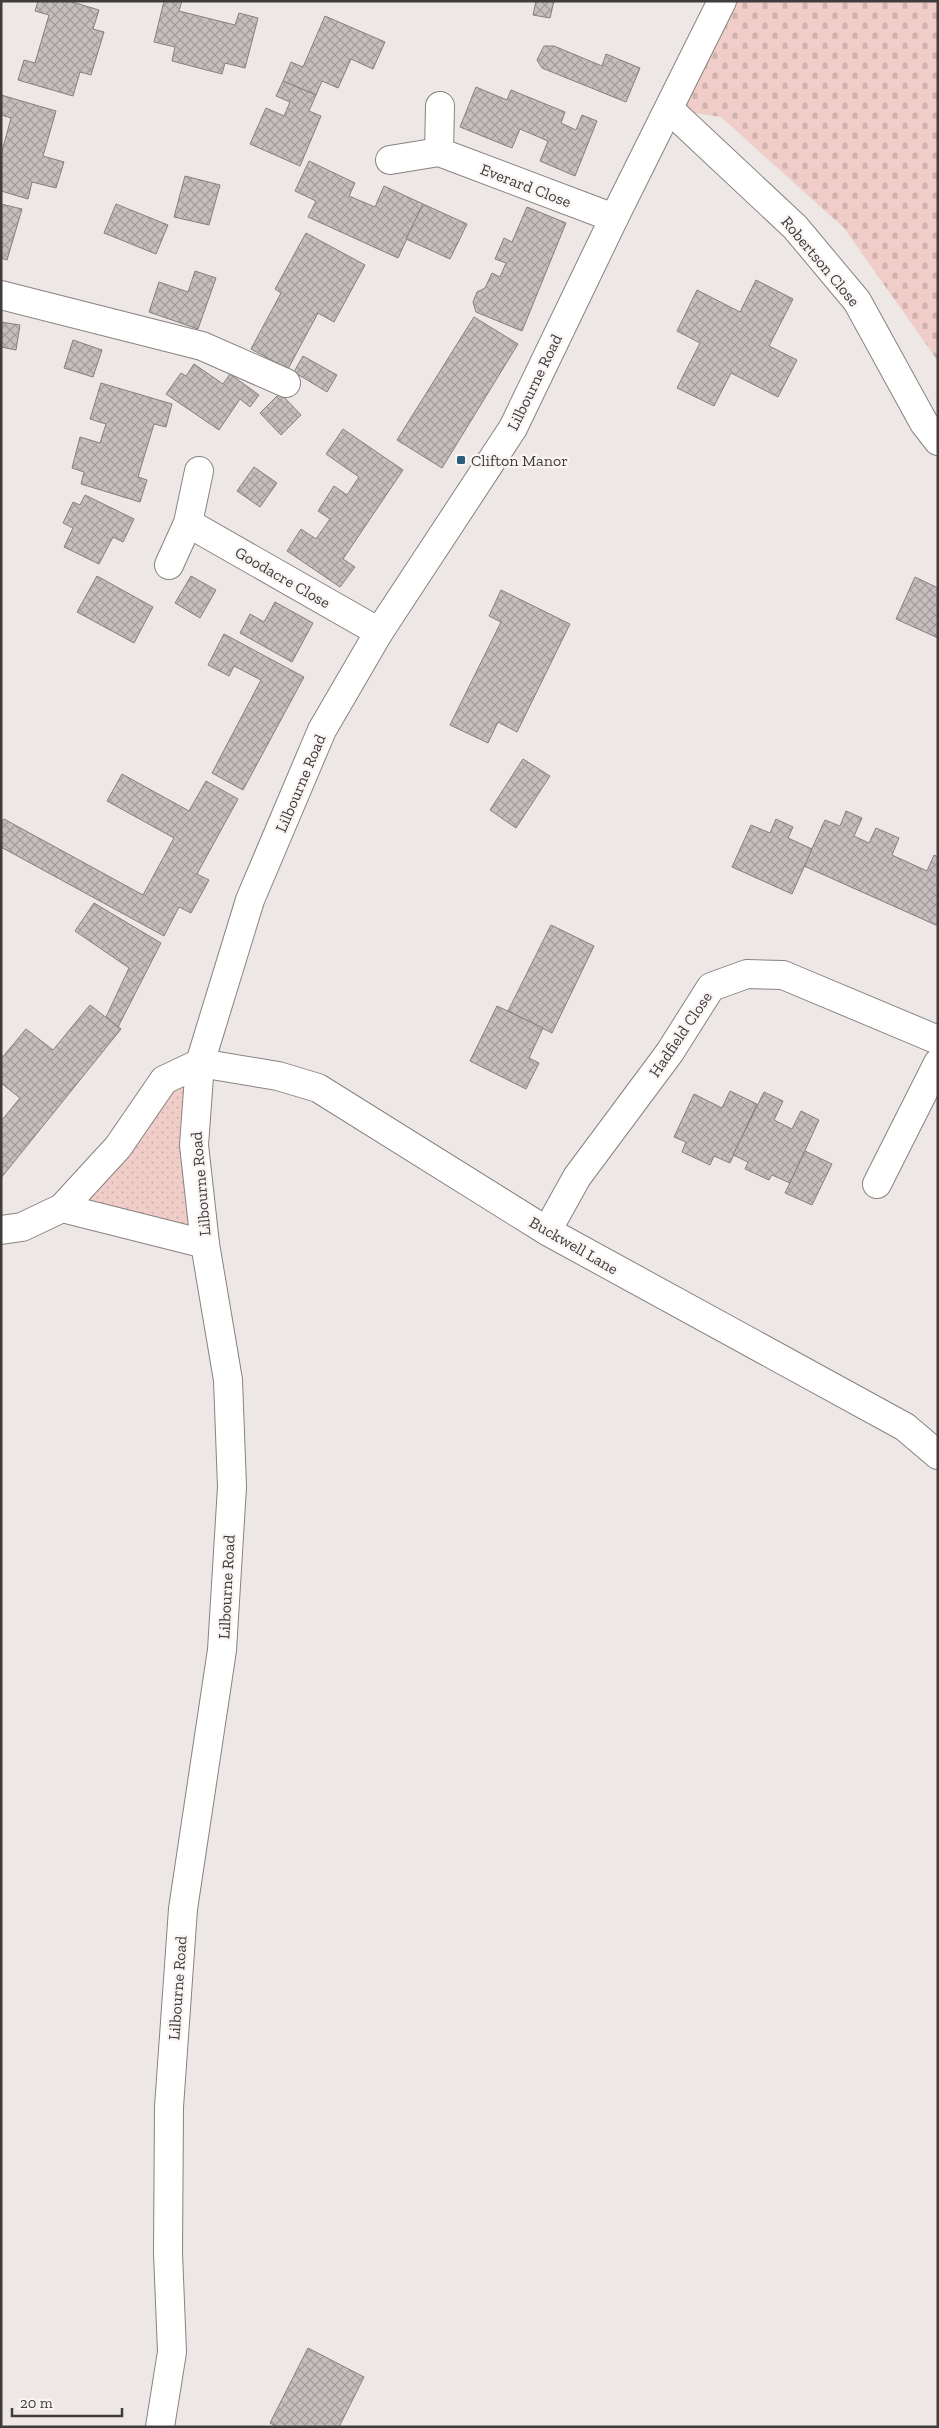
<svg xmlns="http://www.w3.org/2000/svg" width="939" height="2428" font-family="'Zilla Slab',serif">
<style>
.grass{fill:url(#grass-dots)}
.cemetery{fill:url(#cemetery-stones)}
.building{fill:url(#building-cross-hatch);stroke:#857f7f}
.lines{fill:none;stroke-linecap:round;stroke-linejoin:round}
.minor-casing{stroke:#888281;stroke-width:30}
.minor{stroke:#fff;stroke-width:28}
.poi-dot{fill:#295e7a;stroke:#faf4f3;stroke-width:2}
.labels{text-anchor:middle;stroke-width:4.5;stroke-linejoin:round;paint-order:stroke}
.street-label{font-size:16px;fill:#3e3c3c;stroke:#faf4f3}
.poi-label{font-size:16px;fill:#3e3c3c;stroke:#faf4f3;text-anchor:start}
</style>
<defs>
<pattern id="grass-dots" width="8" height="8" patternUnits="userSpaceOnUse" patternTransform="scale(1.25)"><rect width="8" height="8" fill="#f0cdc8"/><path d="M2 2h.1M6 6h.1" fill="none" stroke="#cfb1ad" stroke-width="1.8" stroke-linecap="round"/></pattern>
<pattern id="cemetery-stones" width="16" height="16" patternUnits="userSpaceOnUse" patternTransform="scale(1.25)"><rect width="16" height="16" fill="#f0cdc8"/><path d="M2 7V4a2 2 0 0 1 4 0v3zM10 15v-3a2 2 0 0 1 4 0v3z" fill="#cfb1ad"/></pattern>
<pattern id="building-cross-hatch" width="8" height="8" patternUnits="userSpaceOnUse" patternTransform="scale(1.25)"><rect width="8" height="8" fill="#c4bebd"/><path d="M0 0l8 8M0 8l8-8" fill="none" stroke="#a19c9b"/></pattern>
</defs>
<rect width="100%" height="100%" fill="#ede7e6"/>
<!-- grass -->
<path class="grass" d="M200 1063 205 1244 62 1208Z"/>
<!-- cemetery -->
<path class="cemetery" d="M722 1H938V361L844 228 721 117 669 109Z"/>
<!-- building -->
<g class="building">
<path d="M38 1H69L99 10 93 29 104 32 91 75 80 72 73 96 18 80 24 60 35 63 49 15 35 11Z"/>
<path d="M164 1H182L179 11 235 25 239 13 258 18 245 68 225 63 222 74 172 61 175 47 154 42Z"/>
<path d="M536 1H554L550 18 533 15Z"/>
<path d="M325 16 385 42 373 69 351 59 338 88 322 81 316 95 283 81 291 62 303 67Z"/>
<path d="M544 46H554L602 66 606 54 640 68 626 102 542 68 537 60Z"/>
<path d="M283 81 316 95 309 111 321 116 300 166 250 144 266 108 284 116 290 102 276 96Z"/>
<path d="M476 87 507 100 511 90 565 112 561 123 576 130 582 115 597 121 575 176 540 161 548 141 520 129 512 148 460 127Z"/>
<path d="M1 95 56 111 43 156 64 162 56 188 32 182 28 199 1 191V155L11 118 1 115Z"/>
<path d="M309 161 355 183 349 196 375 207 384 186 423 204 398 258 308 217 316 201 295 191Z"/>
<path d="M185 176 220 185 209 225 174 217Z"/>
<path d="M1 204 22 209 7 260 1 258Z"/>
<path d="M116 204 168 225 156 254 104 233Z"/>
<path d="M423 204 467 224 450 259 406 239Z"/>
<path d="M527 207 566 223 522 331 476 312 473 302 477 292 485 288 492 273 500 277 506 263 495 259 504 238 512 242Z"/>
<path d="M306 233 365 265 334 322 318 313 288 369 251 349 281 293 275 289Z"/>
<path d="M195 271 216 278 198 329 149 312 159 282 188 292Z"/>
<path d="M756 280 793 299 769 346 797 360 778 397 731 373 714 406 677 388 700 343 677 331 697 290 740 312Z"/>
<path d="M474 317 518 344 442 468 397 440Z"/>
<path d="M1 322 20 325 16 350 1 347Z"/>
<path d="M73 340 102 350 93 377 64 368Z"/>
<path d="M303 356 337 375 327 392 294 372Z"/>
<path d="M194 364 223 384 230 374 259 395 250 407 240 399 219 430 166 394 181 373 186 376Z"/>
<path d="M101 383 172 404 166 427 154 424 138 477 147 480 140 502 81 484 84 472 72 468 80 437 100 443 106 424 90 419Z"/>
<path d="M280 393 301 415 281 435 260 413Z"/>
<path d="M343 429 403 470 343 559 355 567 340 587 287 551 301 529 316 539 330 519 318 511 334 486 347 495 359 477 326 454Z"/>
<path d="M254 467 277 483 260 507 237 491Z"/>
<path d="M85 495 134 519 123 542 113 537 99 564 64 547 73 528 63 523 73 502 80 505Z"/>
<path d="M97 576 153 607 134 643 77 612Z"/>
<path d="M191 576 216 590 200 618 175 603Z"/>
<path d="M915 577 938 588V638L896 619Z"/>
<path d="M501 590 570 624 517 732 498 722 488 743 450 725 501 622 489 616Z"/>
<path d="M275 602 313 623 292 662 240 633 250 614 264 622Z"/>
<path d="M224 634 304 677 243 790 212 773 261 680 234 666 229 676 208 665Z"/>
<path d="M523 759 550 776 516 828 490 810Z"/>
<path d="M122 774 189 811 206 781 238 799 197 874 209 880 191 913 179 907 164 936 1 847V823L4 819 143 895 174 838 107 801Z"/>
<path d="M846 811 862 818 854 836 869 843 876 828 899 838 892 855 927 871 934 855 938 857V926L804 866 825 820 840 826Z"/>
<path d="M776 819 793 827 788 838 812 849 792 894 732 867 751 825 770 833Z"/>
<path d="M94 903 161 943 118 1027 106 1017 129 968 75 931Z"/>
<path d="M551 925 594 946 552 1033 508 1011Z"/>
<path d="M90 1005 121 1029 1 1178V1121L20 1098 1 1083V1059L26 1029 53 1050Z"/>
<path d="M497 1006 543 1028 529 1058 539 1063 526 1089 470 1061Z"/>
<path d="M730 1091 757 1104 730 1163 714 1156 710 1165 682 1152 686 1142 674 1137 694 1094 722 1108Z"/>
<path d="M764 1092 783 1101 774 1120 792 1129 801 1111 819 1120 790 1183 772 1175 769 1180 745 1169 748 1162 733 1155Z"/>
<path d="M805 1151 832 1164 812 1205 785 1193Z"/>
<path d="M308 2348 364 2377 339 2427H277L270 2423Z"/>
</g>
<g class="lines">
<!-- minor casing -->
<g class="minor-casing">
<g id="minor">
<path d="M669 109 795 227 857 301 924 423 938 441"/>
<path d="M439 152 440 106"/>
<path d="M390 160 439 152 614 218"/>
<path d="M1 295 202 346 286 383"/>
<path d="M188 523 379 632"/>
<path d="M169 565 188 523 199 471"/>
<path d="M200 1063 278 1076 318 1088 547 1231 905 1427 938 1455"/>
<path d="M877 1184 938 1063"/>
<path d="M62 1208 205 1244"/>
<path d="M1 1230 22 1227 62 1208 118 1147 164 1080 200 1063"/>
<path d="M547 1231 577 1177 670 1052 711 987 747 974 783 975 938 1040"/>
<path d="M160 2427 172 2352 168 2253 169 2107 183 1909 222 1650 232 1487 228 1380 205 1244 194 1145 200 1063 250 900 322 730 379 632 513 428 614 218 722 1"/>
</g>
</g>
<!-- minor -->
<use href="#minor" class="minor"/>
</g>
<!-- markers -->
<rect class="poi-dot" x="456" y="455" width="10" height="10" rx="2.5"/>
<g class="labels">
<!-- street labels -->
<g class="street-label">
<text transform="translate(526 185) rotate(21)" y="6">Everard Close</text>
<text transform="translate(821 261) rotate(50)" y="6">Robertson Close</text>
<text transform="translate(534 382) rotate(-64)" y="6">Lilbourne Road</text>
<text transform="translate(283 577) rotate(30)" y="6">Goodacre Close</text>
<text transform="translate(300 783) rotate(-67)" y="6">Lilbourne Road</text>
<text transform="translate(680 1034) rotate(-56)" y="6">Hadfield Close</text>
<text transform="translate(200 1184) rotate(-95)" y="6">Lilbourne Road</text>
<text transform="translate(574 1245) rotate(30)" y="6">Buckwell Lane</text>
<text transform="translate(226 1587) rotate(-87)" y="6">Lilbourne Road</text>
<text transform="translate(177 1988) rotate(-86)" y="6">Lilbourne Road</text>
</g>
<!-- poi labels -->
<g class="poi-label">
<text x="471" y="466">Clifton Manor</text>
</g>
</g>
<!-- border -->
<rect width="939" height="2428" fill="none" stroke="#3e3c3c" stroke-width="5"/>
<!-- scale -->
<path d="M12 2408v8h110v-8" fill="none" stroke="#3e3c3c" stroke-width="2.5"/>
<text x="20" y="2408" font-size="15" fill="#3e3c3c" stroke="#faf4f3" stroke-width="4" paint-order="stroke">20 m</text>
</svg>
